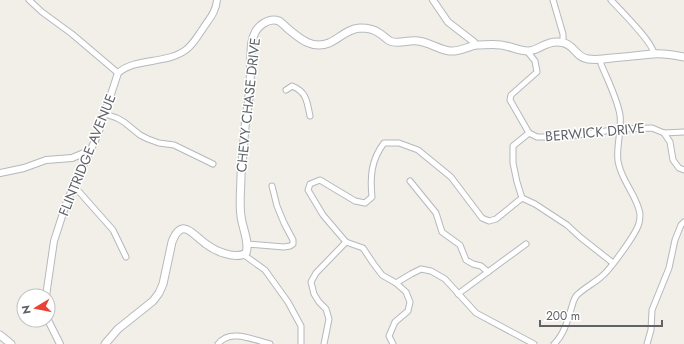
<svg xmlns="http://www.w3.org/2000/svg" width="684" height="344" font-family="Jost,sans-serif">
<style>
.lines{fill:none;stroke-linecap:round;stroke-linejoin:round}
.minor-casing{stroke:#b5b8bc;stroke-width:7}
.tertiary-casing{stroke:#b5b8bc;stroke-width:8}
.secondary-casing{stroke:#b6babf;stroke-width:9}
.minor{stroke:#fff;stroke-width:5}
.tertiary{stroke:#fff;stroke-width:6}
.secondary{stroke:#fff;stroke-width:7}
.labels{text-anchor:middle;stroke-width:3;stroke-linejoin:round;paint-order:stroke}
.street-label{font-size:14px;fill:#5f6368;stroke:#fff}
</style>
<rect width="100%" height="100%" fill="#f1efe8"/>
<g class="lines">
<!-- minor casing -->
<g class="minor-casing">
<g id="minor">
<path d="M29 0 42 12 72 34 118 73"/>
<path d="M553 0 563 34V42"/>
<path d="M611 0C620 10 653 42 654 54"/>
<path d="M286 90 292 86C307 92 307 102 310 116"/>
<path d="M105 114 117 118 124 122 140 135 148 139 159 143 174 145 213 164"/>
<path d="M529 133 537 137H556L577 135 620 129 652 128 664 133 684 132"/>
<path d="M664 133 670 142 673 160 679 168 684 170"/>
<path d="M410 181 436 213 442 232 460 245 466 260 473 264 481 266 488 272"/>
<path d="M74 186 113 230 126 257"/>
<path d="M522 198 517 182 513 163V146L529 133 510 100 511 95 537 72 535 61 527 51"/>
<path d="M247 244 284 247 290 246 293 244V240L284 223 277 206 272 186"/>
<path d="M244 255 265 270 288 302 301 326V344"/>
<path d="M396 283 411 274 421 269 431 271 445 279 476 313 534 344"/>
<path d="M458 294 526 244"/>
<path d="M218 344C230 328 254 340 270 344"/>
<path d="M324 344 329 319 326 309 319 302 314 294 311 282 316 273 346 242"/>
<path d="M393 344 389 336 395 322 408 311 410 302 406 292 396 283 382 275 373 263 363 248 346 242 323 215 308 190 310 184 320 180 355 201 365 203 372 197C370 177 371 160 384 143H399L418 150 451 177 482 218 489 221 496 219 522 198 535 204 567 225 580 237 613 263"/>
<path d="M554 344C564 335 568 319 572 306 573 303 574 298 577 295 583 289 594 283 601 277 609 271 637 233 639 223 640 220 640 216 640 214 637 195 621 181 618 161 616 146 622 130 620 115 617 98 608 81 601 64V60"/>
<path d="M647 344 651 330 652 310 669 268 675 240 681 225 684 222"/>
</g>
</g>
<!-- tertiary casing -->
<g class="tertiary-casing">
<g id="tertiary">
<path d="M433 0 448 22 474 42 475 45"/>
<path d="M0 173 24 168 46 160 72 158 84 153H89"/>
<path d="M46 296 54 241 67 201 98 134 118 73C136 57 167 65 187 49 194 43 197 37 202 30 208 20 216 13 217 0"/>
<path d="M48 320 60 344"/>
</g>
</g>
<!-- secondary casing -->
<g class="secondary-casing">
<g id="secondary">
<path d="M0 335 11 344"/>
<path d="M105 344 118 329 153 301 159 293 163 284 172 242C182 216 193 235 206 244 215 251 236 260 246 253 250 243 242 227 241 216 239 203 241 188 241 175 243 155 244 136 246 117 247 110 249 103 249 96 251 83 250 69 251 55 251 48 251 41 254 35 257 26 269 17 279 21 282 23 284 25 287 28 299 38 312 50 329 43 340 38 347 29 360 28 366 28 374 29 379 33 383 35 386 39 390 41 399 45 409 39 418 41 429 42 439 50 450 51 460 52 468 46 477 45 484 45 493 44 501 45 510 46 519 51 528 51 538 51 544 42 557 42 575 42 574 57 588 59 596 60 605 59 612 58 626 57 640 55 653 54 664 53 674 55 684 57"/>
</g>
</g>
<!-- minor -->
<use href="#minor" class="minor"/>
<!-- tertiary -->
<use href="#tertiary" class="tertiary"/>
<!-- secondary -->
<use href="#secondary" class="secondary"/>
</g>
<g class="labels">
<!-- street labels -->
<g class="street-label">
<text transform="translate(248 105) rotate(-84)" y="5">CHEVY CHASE DRIVE</text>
<text transform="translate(595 132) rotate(-5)" y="5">BERWICK DRIVE</text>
<text transform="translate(87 155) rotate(-68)" y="5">FLINTRIDGE AVENUE</text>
</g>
</g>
<!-- north arrow -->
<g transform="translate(36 308) rotate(260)"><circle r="19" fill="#ffffff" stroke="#bfc1c3"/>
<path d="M0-3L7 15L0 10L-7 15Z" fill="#ea4335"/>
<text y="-6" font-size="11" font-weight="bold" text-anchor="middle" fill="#5f6368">N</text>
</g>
<!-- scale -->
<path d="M540 320v6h122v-6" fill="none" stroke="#5f6368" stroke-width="2"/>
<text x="546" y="320" font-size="12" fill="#5f6368" stroke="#ffffff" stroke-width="3" paint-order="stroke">200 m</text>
</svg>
